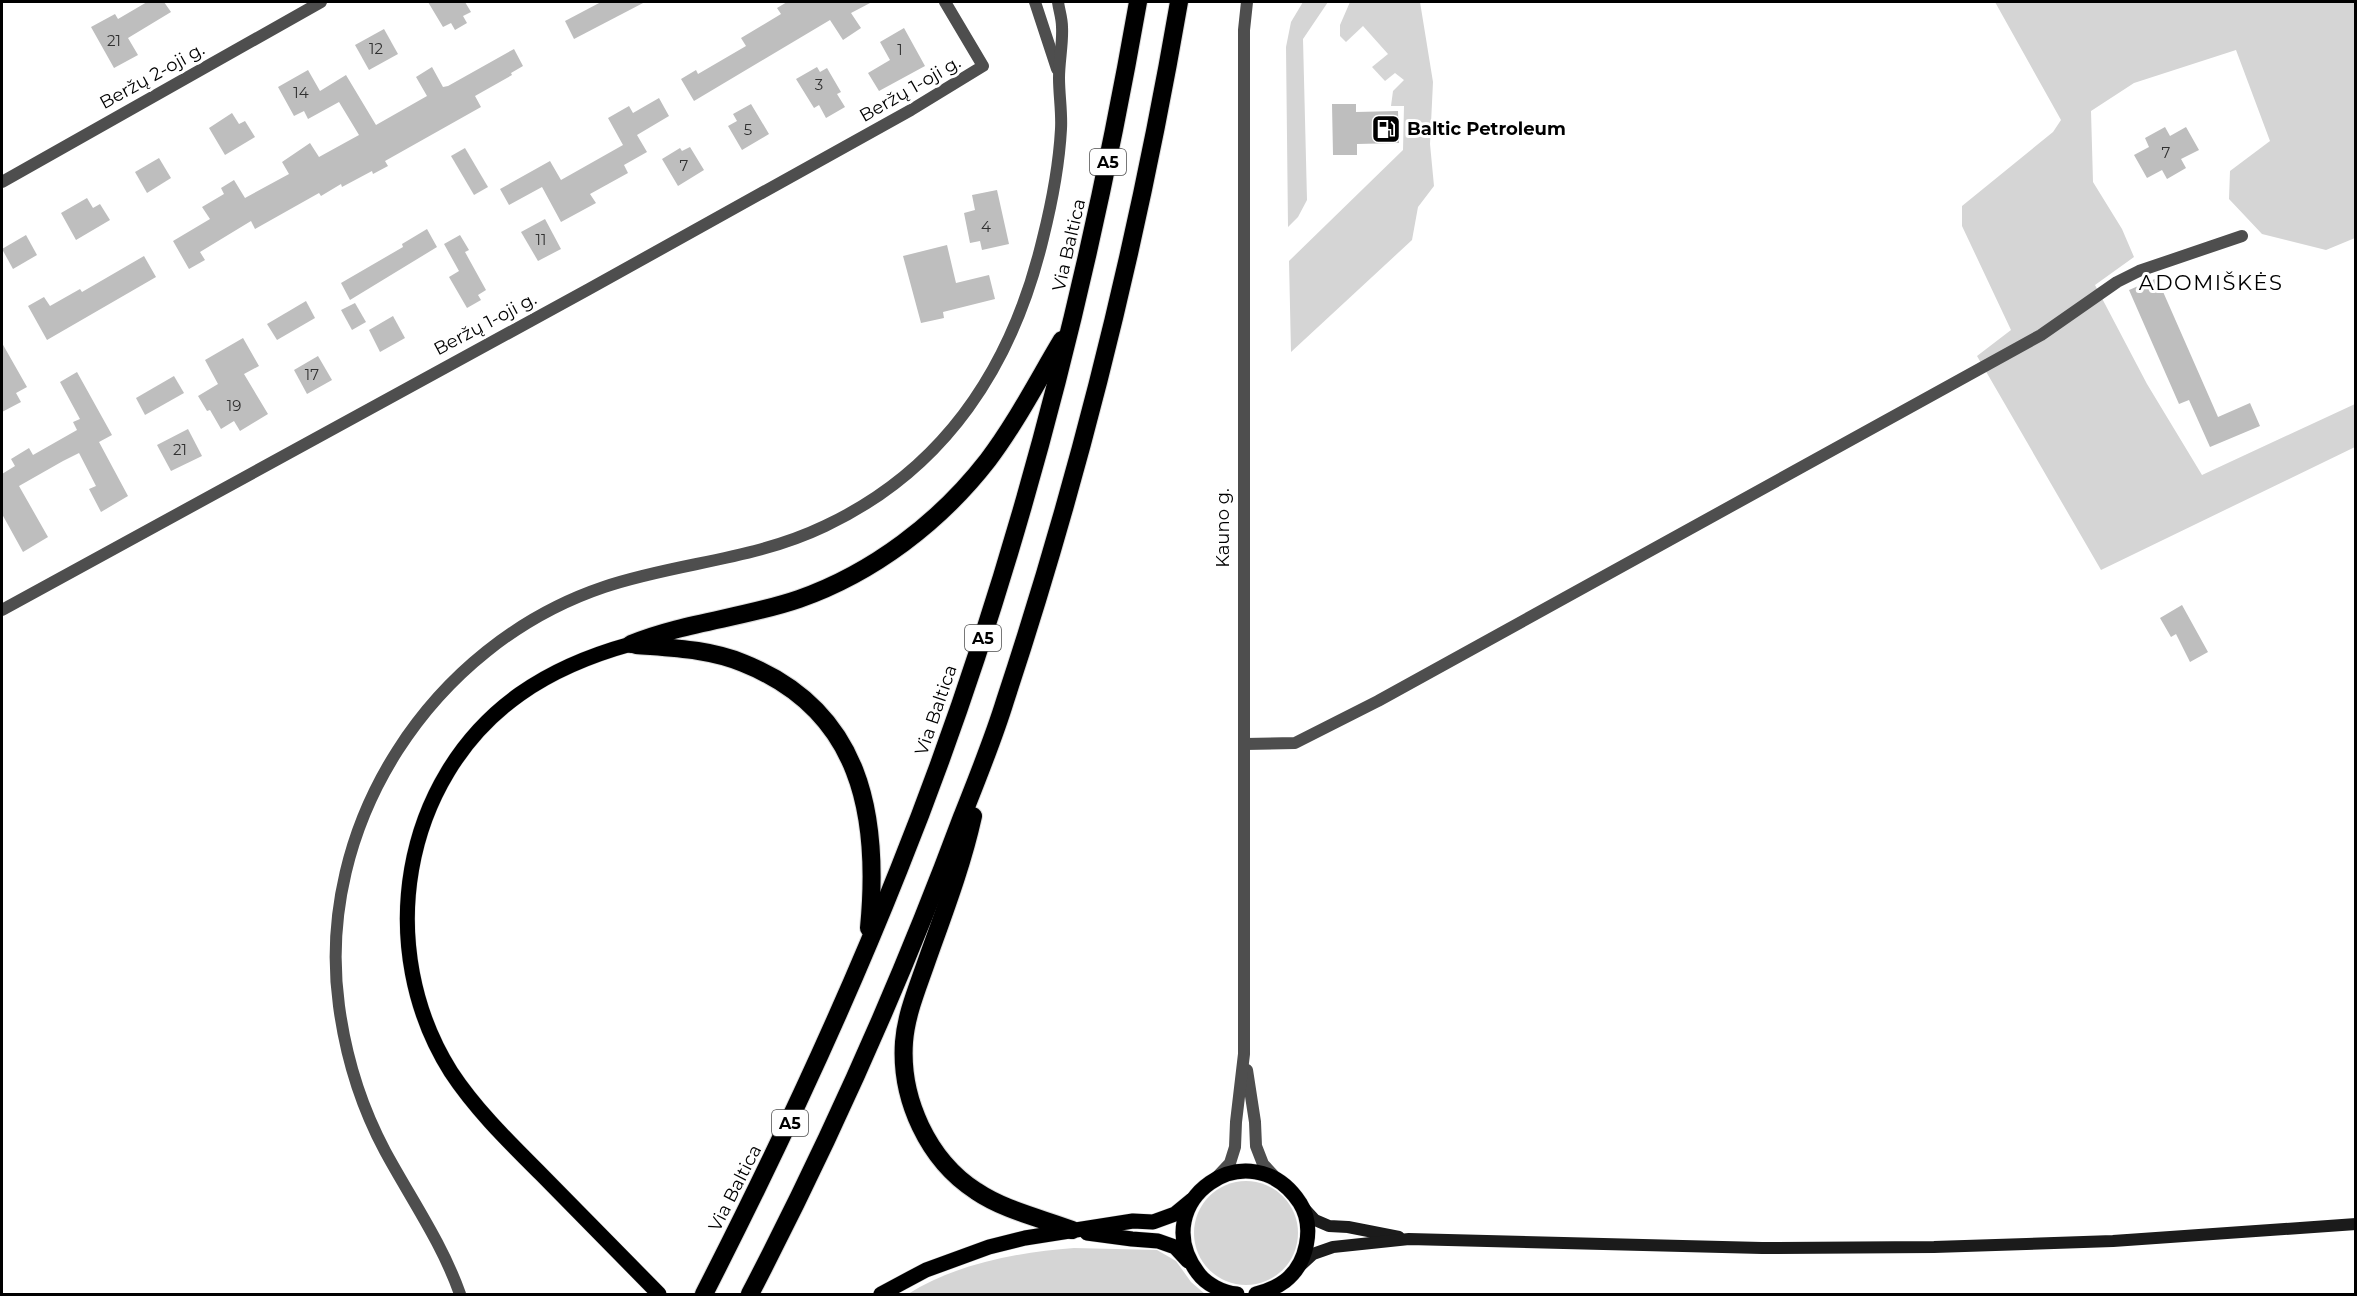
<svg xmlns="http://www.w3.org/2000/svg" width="2357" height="1296" font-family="Montserrat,sans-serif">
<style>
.green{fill:#d5d5d5}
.building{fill:#bebebe}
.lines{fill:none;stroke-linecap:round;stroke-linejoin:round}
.primary-casing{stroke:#dbdbdb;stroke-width:16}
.highway-casing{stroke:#dbdbdb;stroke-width:20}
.street{stroke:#4e4e4e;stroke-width:12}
.secondary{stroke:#1b1b1b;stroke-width:12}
.primary{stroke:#000;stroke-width:15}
.highway{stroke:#000;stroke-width:18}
.labels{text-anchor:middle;stroke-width:6;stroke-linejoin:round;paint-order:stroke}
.number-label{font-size:15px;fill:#303030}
.shield{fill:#fff;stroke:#4c4c4c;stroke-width:1.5}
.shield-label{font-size:16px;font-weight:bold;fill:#000}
.street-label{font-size:18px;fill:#000;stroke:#fff}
.poi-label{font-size:18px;font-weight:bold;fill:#000;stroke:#fff;text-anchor:start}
.quarter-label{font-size:21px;letter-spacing:1.5px;fill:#000;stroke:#fff}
</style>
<rect width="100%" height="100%" fill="#fff"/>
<!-- green -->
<g class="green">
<path d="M1303 2H1328L1303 39 1307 200 1298 217 1288 227 1286 47 1291 22Z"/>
<path d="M1350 2H1420L1433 82 1430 144 1434 186 1418 207 1412 240 1291 352 1289 261 1403 150 1404 106H1391L1393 91 1404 80 1395 73 1385 81 1372 67 1388 54 1363 26 1346 42 1340 36V25Z"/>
<path d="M1995 2H2355V238L2326 250 2262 234 2229 199 2230 171 2270 141 2236 50 2134 83 2091 111 2093 182 2122 229 2134 257 2095 285 2147 384 2202 475 2355 404V447L2101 570 1977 356 2011 330 1962 226V206L2053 132 2061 120Z"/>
<circle cx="1246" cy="1233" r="52"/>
<path d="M1074 1248 1157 1250 1176 1261 1191 1282 1205 1294H908C955 1264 1019 1252 1074 1248Z"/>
</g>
<!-- building -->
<g class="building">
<path d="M147 2H164L171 12 128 38 138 55 114 68 91 27 115 14 118 19Z"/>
<path d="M428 2H465L471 12 463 16 467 23 455 30 451 23 443 27Z"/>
<path d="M601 2H645L574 39 565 21Z"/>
<path d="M787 2H872L851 13 861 28 843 40 830 20 694 101 681 79 696 70 698 74 746 46 741 38 781 14 777 8Z"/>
<path d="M904 28 925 66 879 91 868 73 890 60 880 42Z"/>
<path d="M384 29 398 54 369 70 355 45Z"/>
<path d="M514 49 523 66 511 73 512 75 475 96 481 107 385 161 388 166 373 174 372 171 342 187 341 184 321 196 319 193 255 229 251 221 200 252 205 260 189 269 173 241 210 219 202 207 224 194 221 188 234 180 245 198 289 174 282 162 310 143 319 157 359 135 339 102 308 119 304 111 294 116 278 87 308 70 320 91 346 75 376 125 427 96 416 77 432 67 443 87 448 86Z"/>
<path d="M817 67 820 72 827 68 841 92 837 94 845 107 826 118 819 105 814 108 796 79Z"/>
<path d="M659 98 669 116 637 135 647 152 624 165 628 173 590 194 596 203 561 222 542 187 509 205 500 189 550 161 561 180 623 145 608 118 629 106 633 113Z"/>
<path d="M751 104 769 134 742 150 728 126 737 121 733 114Z"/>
<path d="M1332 104H1356V112L1398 111 1399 143 1357 144V155H1333Z"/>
<path d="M232 113 239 124 245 121 255 137 225 155 209 128Z"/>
<path d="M2165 127 2170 136 2186 127 2199 150 2181 159 2186 168 2167 179 2162 170 2147 178 2134 155 2149 147 2145 138Z"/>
<path d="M690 147 704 170 678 186 662 159 680 148 682 151Z"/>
<path d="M465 148 488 187 474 195 451 156Z"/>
<path d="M159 158 171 178 147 193 135 172Z"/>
<path d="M997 190 1009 244 982 250 980 241 970 243 964 213 975 210 972 195Z"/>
<path d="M87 198 93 208 100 204 110 220 76 240 61 213Z"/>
<path d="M545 219 561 249 538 261 521 232Z"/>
<path d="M427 229 437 247 350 300 341 283 403 247 402 244Z"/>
<path d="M26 235 37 255 13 269 2 249Z"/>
<path d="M460 235 469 250 465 252 486 290 478 295 481 300 467 308 449 277 459 271 444 244Z"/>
<path d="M947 245 956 283 989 275 995 299 943 312 944 318 921 323 903 256Z"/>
<path d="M144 256 156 277 47 340 28 306 44 297 50 306 80 289 82 292Z"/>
<path d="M2157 278 2218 417 2250 403 2260 426 2210 447 2189 400 2179 404 2129 290Z"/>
<path d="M306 301 315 318 277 340 267 324Z"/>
<path d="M355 303 366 322 352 330 341 310Z"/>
<path d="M393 316 405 338 380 352 369 330Z"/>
<path d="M243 338 259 366 244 374 268 414 240 431 234 421 221 429 210 410 207 411 198 396 218 384 205 360Z"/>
<path d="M2 343 27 387 16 393 21 402 2 412Z"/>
<path d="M318 356 332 380 307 394 294 370Z"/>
<path d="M77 372 112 435 99 442 128 496 101 512 89 489 96 486 79 453 63 461 19 486 48 537 23 552 2 514V474L15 466 11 459 29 448 33 455 77 430 73 422 80 419 60 382Z"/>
<path d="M174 376 184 393 145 415 136 398Z"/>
<path d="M188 429 202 456 171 471 157 445Z"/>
<path d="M2182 605 2208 652 2190 662 2176 634 2171 637 2160 618Z"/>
</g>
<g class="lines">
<!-- primary casing -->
<g class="primary-casing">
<g id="primary">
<path d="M631 644C591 655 554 670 520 694 400 779 374 950 451 1072 476 1110 509 1142 541 1174 580 1214 620 1254 659 1294"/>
<path d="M1087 1233 1132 1239 1158 1241 1175 1247 1188 1261"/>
<path d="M881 1294 926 1270 989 1247 1025 1238 1133 1221 1153 1222 1175 1214 1192 1200"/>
<path d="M1237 1294C1223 1293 1206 1284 1198 1273 1144 1202 1250 1127 1300 1203 1315 1227 1307 1264 1285 1281 1276 1288 1267 1291 1256 1294"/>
</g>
</g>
<!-- highway casing -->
<g class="highway-casing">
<g id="highway">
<path d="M631 644C685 622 744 618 799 599 873 573 940 522 988 460 1016 423 1038 380 1062 340"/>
<path d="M636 645C672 648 709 649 743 663 861 710 880 814 869 928"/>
<path d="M973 816C962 866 943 915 926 963 917 989 906 1015 904 1042 900 1099 928 1160 976 1191 1004 1210 1040 1218 1072 1230"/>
<path d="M704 1294C775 1155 841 1015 899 869 1011 590 1086 298 1138 2"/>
<path d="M750 1294C830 1140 901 981 962 817 977 779 993 740 1005 701 1081 471 1138 240 1179 2"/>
</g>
</g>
<!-- street -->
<g class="street">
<path d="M1035 2 1057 69"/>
<path d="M2 182 321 2"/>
<path d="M2 610 589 289 911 110 983 66 945 2"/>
<path d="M1245 744 1295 743 1378 701 2041 335 2117 282 2139 271 2242 236"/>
<path d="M1247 1070 1255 1122 1256 1146 1263 1164 1277 1179"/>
<path d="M1215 1179 1230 1163 1235 1147 1236 1122 1244 1054V30L1247 2"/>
<path d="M460 1294C442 1243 411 1199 385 1151 361 1106 346 1058 339 1006 314 825 432 645 604 587 678 562 752 561 825 526 946 469 1013 364 1043 238 1052 202 1059 166 1061 129 1062 112 1059 95 1059 78 1059 61 1063 43 1062 27 1062 18 1059 10 1058 2"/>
</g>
<!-- secondary -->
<g class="secondary">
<path d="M1303 1207 1315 1220 1329 1226 1348 1227 1399 1237"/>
<path d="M1300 1266 1313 1254 1333 1247 1409 1239 1762 1248 1934 1247 2113 1241 2356 1224"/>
</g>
<!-- primary -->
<use href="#primary" class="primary"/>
<!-- highway -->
<use href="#highway" class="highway"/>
</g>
<!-- icons -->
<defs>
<g id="fuel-square" transform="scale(1.5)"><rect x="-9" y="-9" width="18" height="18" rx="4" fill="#000" stroke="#fff"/><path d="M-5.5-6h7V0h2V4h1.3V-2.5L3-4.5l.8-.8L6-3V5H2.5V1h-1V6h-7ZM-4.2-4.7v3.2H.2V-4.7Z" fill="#fff"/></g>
</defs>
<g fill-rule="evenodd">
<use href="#fuel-square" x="1386" y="129"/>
</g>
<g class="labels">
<!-- number labels -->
<g class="number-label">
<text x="114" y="46">21</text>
<text x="376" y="54">12</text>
<text x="900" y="55">1</text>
<text x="819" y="90">3</text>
<text x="301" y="98">14</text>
<text x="748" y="135">5</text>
<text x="2166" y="158">7</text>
<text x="684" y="171">7</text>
<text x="986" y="232">4</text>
<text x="541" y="245">11</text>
<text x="312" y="380">17</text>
<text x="234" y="411">19</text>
<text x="180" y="455">21</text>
</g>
<!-- shield labels -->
<g class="shield">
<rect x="1090" y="149" width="36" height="26" rx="4.5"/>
<rect x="965" y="625" width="36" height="26" rx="4.5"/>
<rect x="772" y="1110" width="36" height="26" rx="4.5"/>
</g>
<g class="shield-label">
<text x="1108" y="168">A5</text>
<text x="983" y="644">A5</text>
<text x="790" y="1129">A5</text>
</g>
<!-- street labels -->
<g class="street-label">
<text transform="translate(152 76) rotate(-29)" y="6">Beržų 2-oji g.</text>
<text transform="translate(910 89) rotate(-30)" y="6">Beržų 1-oji g.</text>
<text transform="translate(1069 245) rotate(-77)" y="6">Via Baltica</text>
<text transform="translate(485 324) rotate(-28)" y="6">Beržų 1-oji g.</text>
<text transform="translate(1223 528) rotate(-90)" y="6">Kauno g.</text>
<text transform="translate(936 710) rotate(-71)" y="6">Via Baltica</text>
<text transform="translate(735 1188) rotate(-63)" y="6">Via Baltica</text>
</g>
<!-- poi labels -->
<g class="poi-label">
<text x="1407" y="135">Baltic Petroleum</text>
</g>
<!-- quarter labels -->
<g class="quarter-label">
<text x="2211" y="290">ADOMIŠKĖS</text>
</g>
</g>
<!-- border -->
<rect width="2357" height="1296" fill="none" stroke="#000000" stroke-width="6"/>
</svg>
